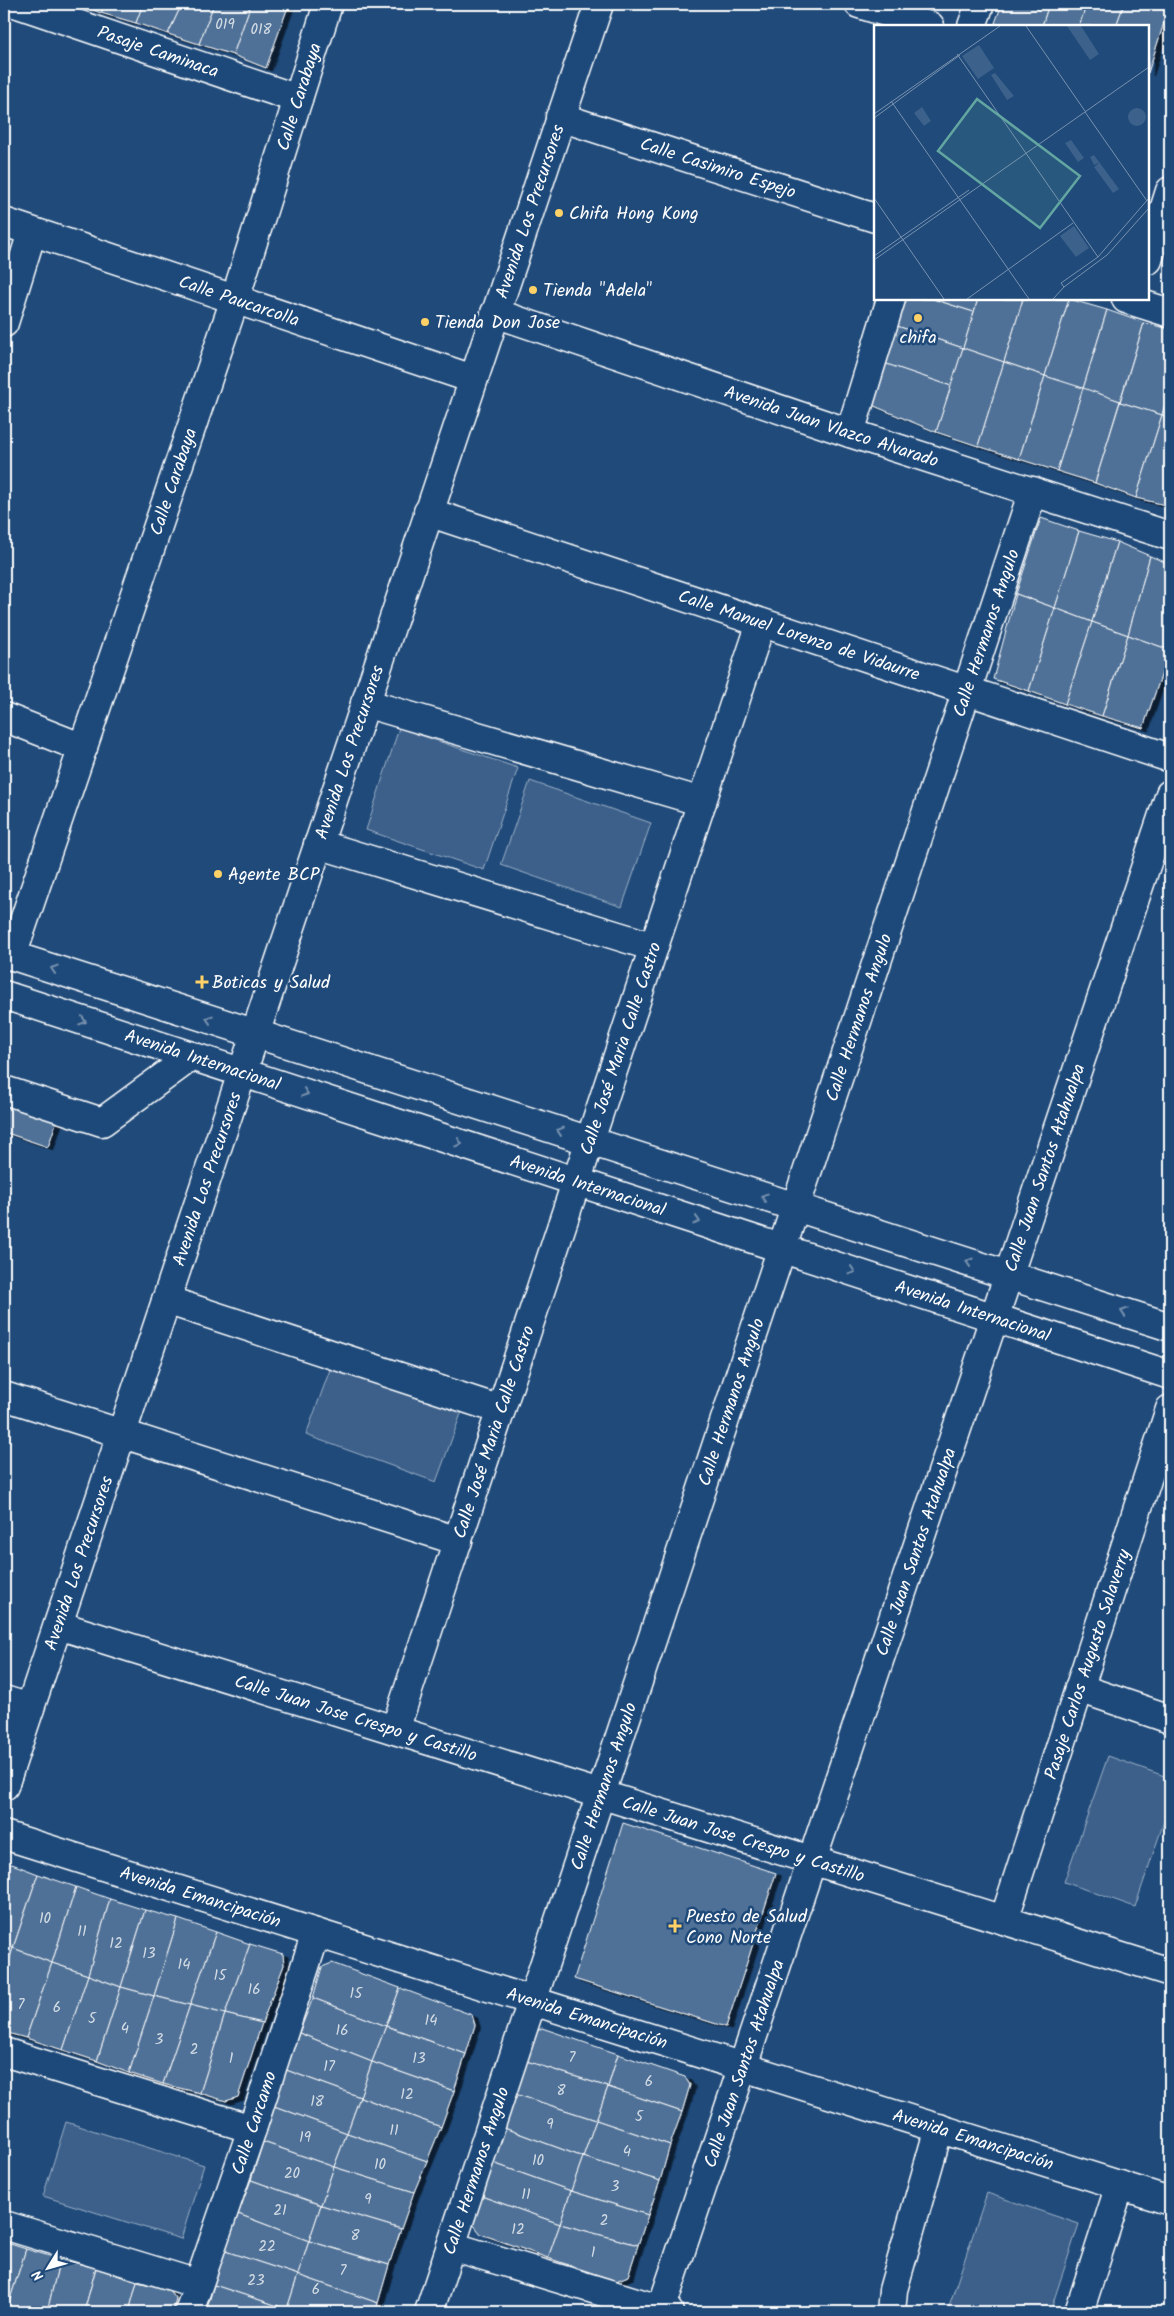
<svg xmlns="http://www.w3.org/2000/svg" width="1174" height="2316" font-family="Kalam,sans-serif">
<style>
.green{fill:#3c618b;stroke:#9eb0c5}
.building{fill:#507197;stroke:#fff;filter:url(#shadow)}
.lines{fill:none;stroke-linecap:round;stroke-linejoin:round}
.minor-casing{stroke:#fff;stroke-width:31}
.major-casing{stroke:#fff;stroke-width:31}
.minor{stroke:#1f4a7a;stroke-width:28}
.major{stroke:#1f4a7a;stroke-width:28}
.oneway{stroke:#7992af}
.poi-dot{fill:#ffd166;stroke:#1f4a7a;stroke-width:2}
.labels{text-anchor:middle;stroke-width:5;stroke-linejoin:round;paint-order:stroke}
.number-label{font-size:15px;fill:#d3dce5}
.street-label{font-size:18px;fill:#fff;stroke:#1f4a7a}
.poi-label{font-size:18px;fill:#fff;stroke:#1f4a7a;text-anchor:start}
.inset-road{fill:none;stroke:#7992af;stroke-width:1}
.view{fill:#63a6a1;fill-opacity:0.15;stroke:#63a6a1;stroke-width:2.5}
.inset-edge{fill:none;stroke:#fff;stroke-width:2.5}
</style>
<defs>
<filter id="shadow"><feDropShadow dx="5.5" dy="3" stdDeviation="0" flood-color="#0009"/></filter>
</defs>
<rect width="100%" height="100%" fill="#1f4a7a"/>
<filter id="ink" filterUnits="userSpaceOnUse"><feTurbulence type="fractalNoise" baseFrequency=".02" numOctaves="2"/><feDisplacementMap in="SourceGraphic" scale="10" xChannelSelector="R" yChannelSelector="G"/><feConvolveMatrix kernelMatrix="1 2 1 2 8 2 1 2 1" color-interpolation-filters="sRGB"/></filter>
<g filter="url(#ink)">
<!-- green -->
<g class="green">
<path d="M399 728 518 768 484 870 366 830Z"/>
<path d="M530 781 651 823 622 907 501 865Z"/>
<path d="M332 1364 462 1411 436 1482 306 1435Z"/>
<path d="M1108 1756 1170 1778V1804L1135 1907 1064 1882Z"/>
<path d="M66 2122 204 2165 181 2239 43 2196Z"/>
<path d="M987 2193 1079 2224 1050 2312H947Z"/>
</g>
<!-- building -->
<g class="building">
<path d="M78 4H105L101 13Z"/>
<path d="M105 4H143L136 23 101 13Z"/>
<path d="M143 4H182L168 34 136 23Z"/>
<path d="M182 4H214L199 44 168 34Z"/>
<path d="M214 4H251L233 55 199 44Z"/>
<path d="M251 4H289L266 68 233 55Z"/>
<path d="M1002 4H1049L1042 26H1002L995 23Z"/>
<path d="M1049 4H1087L1079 26H1042Z"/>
<path d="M1087 4H1124L1116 26H1079Z"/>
<path d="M1124 4H1170L1148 73V26H1116Z"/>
<path d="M904 299H933L974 312 963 348 894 325Z"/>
<path d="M933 299H978L974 312Z"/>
<path d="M978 299H1023L1004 362 963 348Z"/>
<path d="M1023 299H1069L1045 376 1004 362Z"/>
<path d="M1069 299 1107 310 1083 389 1045 376Z"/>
<path d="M1107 310 1144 323 1120 401 1083 389Z"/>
<path d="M1144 323 1170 329V387L1162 415 1120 402Z"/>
<path d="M894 325 963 348 951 386 883 363Z"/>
<path d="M963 348 1004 362 978 446 936 432Z"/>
<path d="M872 359 951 386 936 432 860 400Z"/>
<path d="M1004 362 1045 376 1019 459 978 446Z"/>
<path d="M1045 376 1083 388 1057 471 1019 459Z"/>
<path d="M1170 387V418L1162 415Z"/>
<path d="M1083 388 1120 401 1095 483 1057 471Z"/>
<path d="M1120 402 1162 415 1136 498 1095 483Z"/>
<path d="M1162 415 1170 418V506L1136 498Z"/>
<path d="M1041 518 1079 531 1055 608 1016 594Z"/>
<path d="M1079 531 1117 542 1092 622 1055 608Z"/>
<path d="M1117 542 1150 556 1128 635 1092 622Z"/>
<path d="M1150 556 1170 564V650L1128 635Z"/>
<path d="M1016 594 1055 608 1029 691 993 679Z"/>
<path d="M1055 608 1092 622 1065 704 1029 691Z"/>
<path d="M1092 622 1128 635 1102 716 1065 704Z"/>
<path d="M1128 635 1170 650 1143 728 1102 716Z"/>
<path d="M4 1085 62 1105 48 1147 4 1132Z"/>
<path d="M623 1823 776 1873 726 2027 574 1979Z"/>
<path d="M12 1864 38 1874 13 1948 4 1944V1866Z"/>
<path d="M38 1874 76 1887 52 1963 13 1948Z"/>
<path d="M76 1887 110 1899 88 1975 52 1963Z"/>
<path d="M110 1899 145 1910 121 1987 88 1975Z"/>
<path d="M145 1910 178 1919 154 1996 121 1987Z"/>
<path d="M178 1919 216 1932 190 2005 154 1996Z"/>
<path d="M216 1932 250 1944 225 2014 190 2005Z"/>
<path d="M4 1944 13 1948 4 1977Z"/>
<path d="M250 1944 283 1954 284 1965 262 2023 225 2014Z"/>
<path d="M13 1948 52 1963 26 2038 4 2032V1977Z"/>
<path d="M52 1963 88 1975 63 2050 26 2038Z"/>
<path d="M332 1963 400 1988 386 2026 313 1998 322 1967Z"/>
<path d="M88 1975 121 1987 97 2061 63 2050Z"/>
<path d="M121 1987 154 1996 129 2073 97 2061Z"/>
<path d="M400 1988 472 2015 475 2025 466 2054 386 2026Z"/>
<path d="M154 1996 190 2005 163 2084 129 2073Z"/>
<path d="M313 1998 386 2026 372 2062 299 2033Z"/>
<path d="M190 2005 225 2014 200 2093 163 2084Z"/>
<path d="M225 2014 262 2023 238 2097 226 2101 200 2093Z"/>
<path d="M386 2026 466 2054 454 2091 372 2062Z"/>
<path d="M542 2028 618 2054 608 2087 526 2061 534 2033Z"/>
<path d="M299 2033 372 2062 360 2097 286 2070Z"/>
<path d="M618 2054 685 2077 690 2085 682 2112 608 2087Z"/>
<path d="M526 2061 608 2087 596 2120 515 2094Z"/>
<path d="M372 2062 454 2091 441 2127 360 2097Z"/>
<path d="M286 2070 360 2097 347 2133 274 2106Z"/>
<path d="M608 2087 682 2112 670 2145 596 2120Z"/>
<path d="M515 2094 596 2120 583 2157 504 2128Z"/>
<path d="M360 2097 441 2127 427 2161 347 2133Z"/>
<path d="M274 2106 347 2133 334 2167 263 2142Z"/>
<path d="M596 2120 670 2145 660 2181 583 2157Z"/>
<path d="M504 2128 583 2157 571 2191 493 2163Z"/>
<path d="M347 2133 427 2161 414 2192 334 2167Z"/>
<path d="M263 2142 334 2167 321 2205 251 2180Z"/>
<path d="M583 2157 660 2181 648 2215 571 2191Z"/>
<path d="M493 2163 571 2191 560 2224 481 2196Z"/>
<path d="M334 2167 414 2192 401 2229 321 2205Z"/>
<path d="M251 2180 321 2205 309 2241 238 2214Z"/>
<path d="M571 2191 648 2215 638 2245 560 2224Z"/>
<path d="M481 2196 560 2224 548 2258 481 2234 473 2224Z"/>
<path d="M321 2205 401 2229 389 2265 309 2241Z"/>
<path d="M238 2214 309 2241 298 2275 225 2251Z"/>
<path d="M560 2224 638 2245 628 2276 616 2281 548 2258Z"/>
<path d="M309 2241 389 2265 378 2303 298 2275Z"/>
<path d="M4 2242 26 2249 6 2312H4Z"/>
<path d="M26 2249 60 2259 47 2312H6Z"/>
<path d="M225 2251 298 2275 287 2309 214 2285Z"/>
<path d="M60 2259 96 2268 84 2312H47Z"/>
<path d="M96 2268 137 2282 129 2312H84Z"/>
<path d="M298 2275 378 2303 376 2312H296L287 2309Z"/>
<path d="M137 2282 168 2289 176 2299 172 2312H129Z"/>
<path d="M214 2285 287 2309 286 2312H206Z"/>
</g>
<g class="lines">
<!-- minor casing -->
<g class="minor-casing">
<g id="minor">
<path id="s1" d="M18 4 298 99"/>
<path d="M859 4 930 26"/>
<path d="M972 26 980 4"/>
<path id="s2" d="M560 117 875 218"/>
<path id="s3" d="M4 222 473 379"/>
<path d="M1148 260 1170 191"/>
<path d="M1126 299 1170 313"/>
<path id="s4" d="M495 313 850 433 1170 536"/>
<path d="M4 323 32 232"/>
<path d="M850 433 891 299"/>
<path id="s5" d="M428 512 1170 758"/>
<path d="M365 703 702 802"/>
<path d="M4 717 83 748"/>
<path d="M318 844 654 947"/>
<path id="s6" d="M12 956 235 299 328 4"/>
<path d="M4 1090 102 1122 192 1056"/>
<path d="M166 1300 501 1410"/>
<path d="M4 1396 458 1541"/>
<path id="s7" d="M58 1625 1170 1972"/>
<path d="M1079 1688 1170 1719"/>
<path d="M4 1700 30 1708"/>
<path id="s8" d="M395 1730 761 623"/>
<path id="s9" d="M4 1786 599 4"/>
<path id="s10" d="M4 1835 1170 2201"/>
<path id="s11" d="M1004 1920 1170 1409"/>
<path d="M4 2052 252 2129"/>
<path d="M4 2225 198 2284"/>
<path d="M451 2246 669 2312"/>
<path id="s12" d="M661 2310 1170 794"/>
<path id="s13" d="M189 2312 252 2129 316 1933"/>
<path id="s14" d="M429 2312 1033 491"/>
<path d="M891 2312 893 2290 939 2128"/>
<path d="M1079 2312 1120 2185"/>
</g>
</g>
<!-- major casing -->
<g class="major-casing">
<g id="major">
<path d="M4 953 1170 1327"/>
<path id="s15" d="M4 995 1170 1375"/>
</g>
</g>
<!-- minor -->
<use href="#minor" class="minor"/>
<!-- major -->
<use href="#major" class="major"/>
</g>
<!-- one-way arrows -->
<defs><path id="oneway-chevron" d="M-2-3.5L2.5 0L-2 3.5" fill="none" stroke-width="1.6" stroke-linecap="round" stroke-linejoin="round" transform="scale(1.25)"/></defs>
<g class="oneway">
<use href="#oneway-chevron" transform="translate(54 969) rotate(-162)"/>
<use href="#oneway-chevron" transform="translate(209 1019) rotate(-162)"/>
<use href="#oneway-chevron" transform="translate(83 1021) rotate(18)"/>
<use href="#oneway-chevron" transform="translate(305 1093) rotate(18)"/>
<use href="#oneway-chevron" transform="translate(560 1131) rotate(-162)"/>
<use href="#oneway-chevron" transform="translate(459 1143) rotate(18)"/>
<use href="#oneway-chevron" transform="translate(764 1197) rotate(-162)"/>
<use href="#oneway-chevron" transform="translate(697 1221) rotate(18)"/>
<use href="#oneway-chevron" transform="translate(969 1262) rotate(-162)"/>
<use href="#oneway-chevron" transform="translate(852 1271) rotate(18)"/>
<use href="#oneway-chevron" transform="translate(1124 1312) rotate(-162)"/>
</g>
</g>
<!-- markers -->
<g class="poi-dot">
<circle cx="559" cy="213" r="5"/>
<circle cx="533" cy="290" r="5"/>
<circle cx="918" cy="318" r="5"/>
<circle cx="425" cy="322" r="5"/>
<circle cx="218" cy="874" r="5"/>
<path d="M199.5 974.5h5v5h5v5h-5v5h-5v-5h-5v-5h5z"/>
<path d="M672.5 1918.5h5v5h5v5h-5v5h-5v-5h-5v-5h5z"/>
</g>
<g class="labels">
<!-- number labels -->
<g class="number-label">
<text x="225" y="29">019</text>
<text x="261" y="34">018</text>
<text x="45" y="1923">10</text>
<text x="82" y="1936">11</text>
<text x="116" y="1948">12</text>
<text x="149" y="1958">13</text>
<text x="184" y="1969">14</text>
<text x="220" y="1980">15</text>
<text x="254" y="1994">16</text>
<text x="356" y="1998">15</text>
<text x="21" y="2009">7</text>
<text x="57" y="2012">6</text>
<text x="92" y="2023">5</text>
<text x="431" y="2025">14</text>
<text x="125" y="2033">4</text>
<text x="342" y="2035">16</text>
<text x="159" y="2044">3</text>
<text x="194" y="2054">2</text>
<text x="572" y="2062">7</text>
<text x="231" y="2063">1</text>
<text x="419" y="2063">13</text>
<text x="329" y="2071">17</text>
<text x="649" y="2086">6</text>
<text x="561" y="2095">8</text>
<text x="407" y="2099">12</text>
<text x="317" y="2106">18</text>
<text x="639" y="2121">5</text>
<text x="550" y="2129">9</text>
<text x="394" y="2135">11</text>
<text x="305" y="2142">19</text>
<text x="627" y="2156">4</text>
<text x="538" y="2165">10</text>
<text x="380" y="2169">10</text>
<text x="292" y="2178">20</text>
<text x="615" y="2191">3</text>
<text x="526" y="2199">11</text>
<text x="368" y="2204">9</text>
<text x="280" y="2215">21</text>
<text x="604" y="2225">2</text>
<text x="518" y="2234">12</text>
<text x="355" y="2240">8</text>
<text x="267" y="2251">22</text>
<text x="593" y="2257">1</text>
<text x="343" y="2275">7</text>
<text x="256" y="2285">23</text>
<text x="316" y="2294">6</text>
</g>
<!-- street labels -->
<g class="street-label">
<text dy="6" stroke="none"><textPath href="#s1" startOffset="148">Pasaje Caminaca</textPath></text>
<text dy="6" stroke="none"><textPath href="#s6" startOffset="906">Calle Carabaya</textPath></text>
<text dy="6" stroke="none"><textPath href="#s2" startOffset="166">Calle Casimiro Espejo</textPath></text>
<text dy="6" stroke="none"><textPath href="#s9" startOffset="1660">Avenida Los Precursores</textPath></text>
<text dy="6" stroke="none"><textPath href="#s3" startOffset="248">Calle Paucarcolla</textPath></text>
<text dy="6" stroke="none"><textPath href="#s4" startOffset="355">Avenida Juan Vlazco Alvarado</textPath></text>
<text dy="6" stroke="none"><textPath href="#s6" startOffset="501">Calle Carabaya</textPath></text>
<text dy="6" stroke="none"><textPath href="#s14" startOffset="1769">Calle Hermanos Angulo</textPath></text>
<text dy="6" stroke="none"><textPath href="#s5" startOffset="391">Calle Manuel Lorenzo de Vidaurre</textPath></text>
<text dy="6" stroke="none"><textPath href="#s9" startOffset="1090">Avenida Los Precursores</textPath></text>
<text dy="6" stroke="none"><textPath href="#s14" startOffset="1364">Calle Hermanos Angulo</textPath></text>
<text dy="6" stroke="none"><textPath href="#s8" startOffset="718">Calle José Maria Calle Castro</textPath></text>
<text dy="6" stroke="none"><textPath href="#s15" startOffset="209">Avenida Internacional</textPath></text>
<text dy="6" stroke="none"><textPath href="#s12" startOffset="1205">Calle Juan Santos Atahualpa</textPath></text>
<text dy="6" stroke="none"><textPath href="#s9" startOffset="640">Avenida Los Precursores</textPath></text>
<text dy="6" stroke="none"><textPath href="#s15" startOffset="614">Avenida Internacional</textPath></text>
<text dy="6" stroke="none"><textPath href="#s15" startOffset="1019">Avenida Internacional</textPath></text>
<text dy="6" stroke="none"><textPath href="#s14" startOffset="959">Calle Hermanos Angulo</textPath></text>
<text dy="6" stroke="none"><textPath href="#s8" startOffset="314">Calle José Maria Calle Castro</textPath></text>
<text dy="6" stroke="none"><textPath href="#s12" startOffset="800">Calle Juan Santos Atahualpa</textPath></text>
<text dy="6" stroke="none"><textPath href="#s9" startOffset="235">Avenida Los Precursores</textPath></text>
<text dy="6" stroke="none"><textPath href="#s11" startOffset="269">Pasaje Carlos Augusto Salaverry</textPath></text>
<text dy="6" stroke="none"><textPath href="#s7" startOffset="312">Calle Juan Jose Crespo y Castillo</textPath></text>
<text dy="6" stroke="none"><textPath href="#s14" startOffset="554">Calle Hermanos Angulo</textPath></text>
<text dy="6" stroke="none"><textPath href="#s7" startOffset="718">Calle Juan Jose Crespo y Castillo</textPath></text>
<text dy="6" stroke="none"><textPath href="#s10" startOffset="206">Avenida Emancipación</textPath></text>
<text dy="6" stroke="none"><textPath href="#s10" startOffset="611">Avenida Emancipación</textPath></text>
<text dy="6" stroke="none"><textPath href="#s12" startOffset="260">Calle Juan Santos Atahualpa</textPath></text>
<text dy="6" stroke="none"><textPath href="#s13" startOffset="200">Calle Carcamo</textPath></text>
<text dy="6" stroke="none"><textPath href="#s10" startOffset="1016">Avenida Emancipación</textPath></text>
<text dy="6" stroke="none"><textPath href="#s14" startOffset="149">Calle Hermanos Angulo</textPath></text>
</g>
<!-- poi labels -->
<g class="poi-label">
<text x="569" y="219">Chifa Hong Kong</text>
<text x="543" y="296">Tienda "Adela"</text>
<text x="435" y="328">Tienda Don Jose</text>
<text x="918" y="343" text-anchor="middle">chifa</text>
<text x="228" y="880">Agente BCP</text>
<text x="212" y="988">Boticas y Salud</text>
<text x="686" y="1922">Puesto de Salud<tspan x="686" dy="21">Cono Norte</tspan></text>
</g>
</g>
<!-- overview -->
<g transform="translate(874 25)">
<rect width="275" height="275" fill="#1f4a7a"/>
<path d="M193 1H207L225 29 216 35ZM105 20 120 43 104 54 88 31ZM121 48 140 71 133 75 117 50ZM48 82 57 96 50 101 40 88ZM254 92a9 9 0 1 1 18 0a9 9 0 1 1-18 0ZM197 115 210 133 204 137 191 118ZM220 130 245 164 239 168 220 142 225 138 220 140 216 132ZM200 201 215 223 202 232 186 211Z" fill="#3c618b"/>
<path class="inset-road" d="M152 1 211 86M83 29 224 232M17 76 155 274M211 87 273 176M0 89 126 1M0 93 86 30M0 173 70 274M0 231 95 165M0 235 275 42M190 262 187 258 224 232 275 173M93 274 199 198M179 274 190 262 233 230 275 183"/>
<path class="view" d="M103 74 206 151 166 203 64 126Z"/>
<rect width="275" height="275" class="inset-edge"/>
</g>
<!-- margin -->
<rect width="1174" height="2316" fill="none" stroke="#1f4a7a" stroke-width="20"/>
<rect x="10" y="10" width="1154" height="2296" fill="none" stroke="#fff" stroke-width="2" filter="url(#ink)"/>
<!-- north arrow -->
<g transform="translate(48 2268) rotate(233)" stroke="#1f4a7a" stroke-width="4" paint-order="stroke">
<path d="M0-4L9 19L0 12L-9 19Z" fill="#ffffff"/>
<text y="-8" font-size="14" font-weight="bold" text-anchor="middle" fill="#ffffff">N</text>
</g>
</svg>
